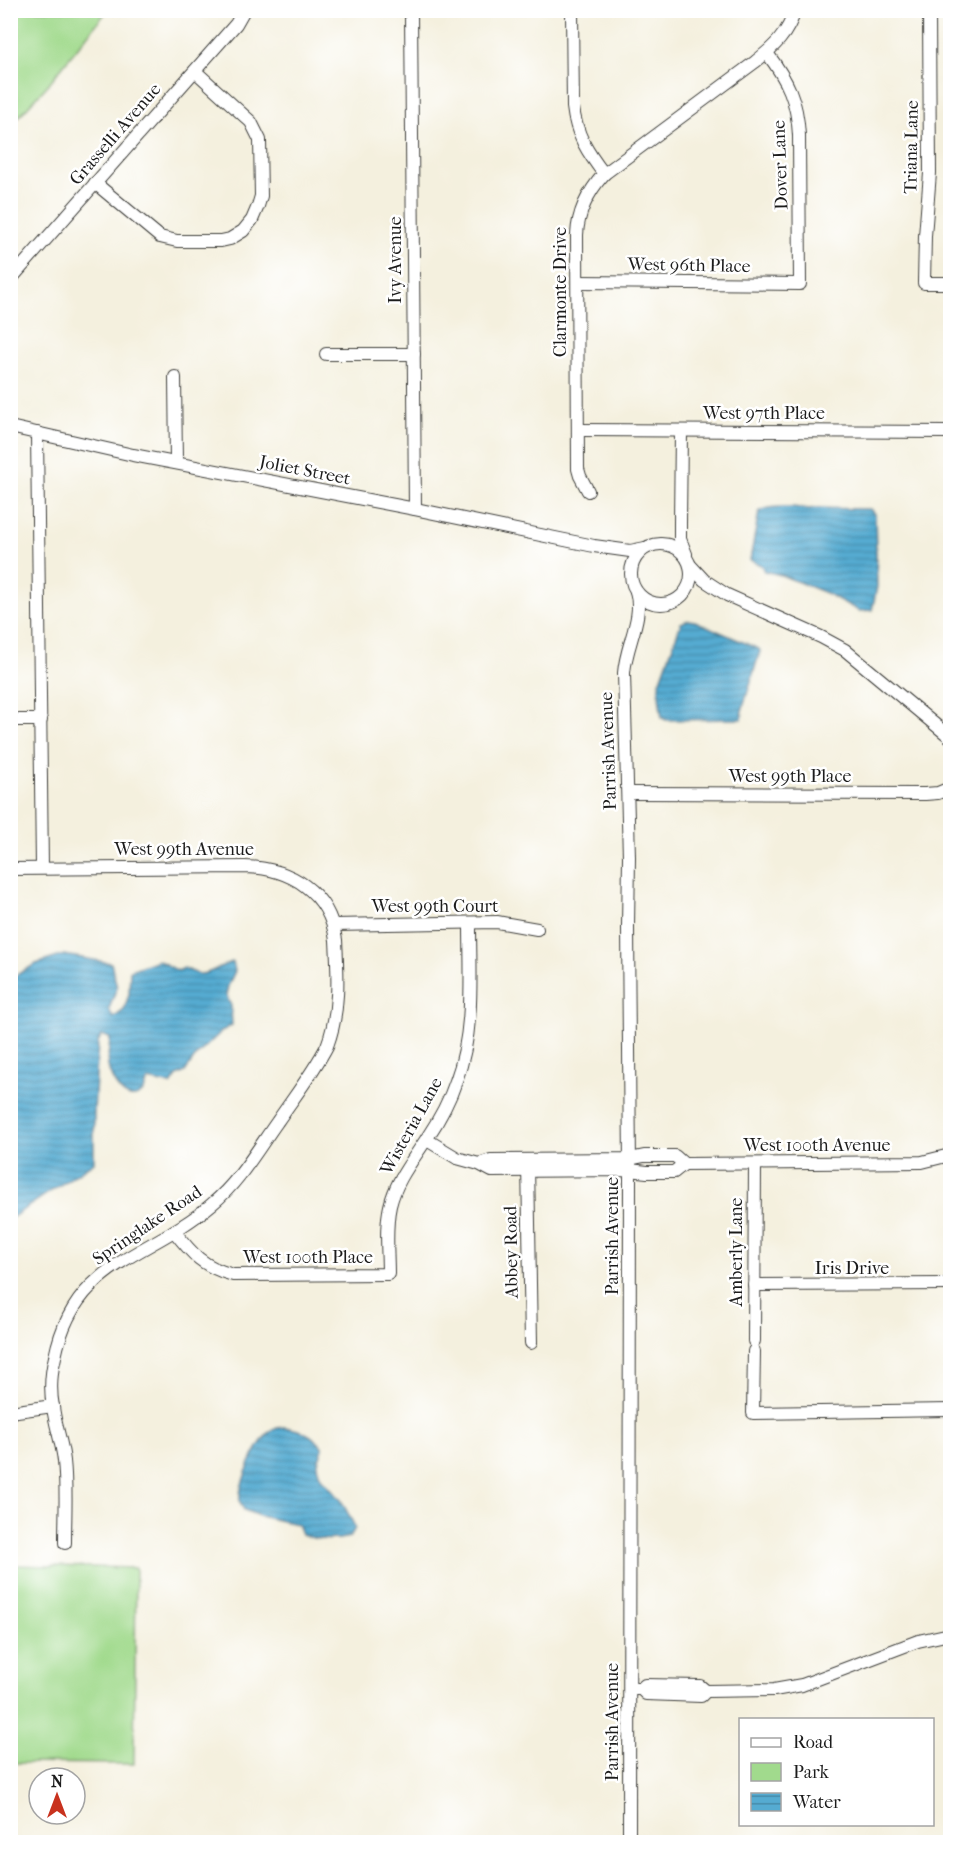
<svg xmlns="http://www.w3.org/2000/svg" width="961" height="1853" font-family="'IM FELL French Canon',serif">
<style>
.green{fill:#a1da8d;stroke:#5e7b54;stroke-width:1.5}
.water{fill:url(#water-rules);stroke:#386476;stroke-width:1.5}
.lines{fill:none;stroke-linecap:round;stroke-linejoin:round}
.minor-casing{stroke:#3c3c39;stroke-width:14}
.minor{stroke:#fff;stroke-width:12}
.labels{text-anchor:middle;stroke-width:5;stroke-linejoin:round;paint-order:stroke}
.street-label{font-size:18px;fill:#1c1c1c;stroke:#fff}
</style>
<defs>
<pattern id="water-rules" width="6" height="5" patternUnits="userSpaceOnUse" patternTransform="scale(1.5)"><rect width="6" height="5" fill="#55abd1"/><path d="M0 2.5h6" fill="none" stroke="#468aa9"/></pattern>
</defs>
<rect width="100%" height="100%" fill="#fff"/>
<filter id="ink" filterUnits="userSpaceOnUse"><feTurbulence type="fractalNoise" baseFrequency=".0167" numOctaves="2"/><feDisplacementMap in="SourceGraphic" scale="12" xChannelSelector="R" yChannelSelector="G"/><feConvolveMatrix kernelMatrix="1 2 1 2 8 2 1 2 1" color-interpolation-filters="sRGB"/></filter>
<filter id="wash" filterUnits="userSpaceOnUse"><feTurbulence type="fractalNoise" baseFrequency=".008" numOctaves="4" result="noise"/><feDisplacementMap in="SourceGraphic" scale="24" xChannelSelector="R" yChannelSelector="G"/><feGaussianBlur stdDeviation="1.35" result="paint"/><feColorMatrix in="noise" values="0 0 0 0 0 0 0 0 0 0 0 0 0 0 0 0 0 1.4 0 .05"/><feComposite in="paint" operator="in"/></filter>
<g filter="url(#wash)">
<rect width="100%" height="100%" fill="#f4f0de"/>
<!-- green -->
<g class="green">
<path d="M11 10 107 11 46 87 11 125Z"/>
<path d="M11 1565 136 1568 134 1764 11 1763Z"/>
</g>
<!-- water -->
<g class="water">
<path d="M792 507 810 509 813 508 864 509H870L875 515 877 587 872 610 859 611 828 594 781 575 764 571 761 565 750 560 759 512C768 506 781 507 792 507Z"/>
<path d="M688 620 695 621 759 649 760 651 741 714 743 715 742 719 666 720 662 718C661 710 658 693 659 685L681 623Z"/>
<path d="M64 955 111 963 117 987 109 1009 113 1018 124 1010 129 994 130 970 158 960 178 971 184 968C189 970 194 973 199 974 211 975 221 964 233 962L235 971 228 986 226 995 231 1006 232 1025 222 1031 196 1056 185 1072 177 1076 171 1085 148 1080C146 1084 145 1090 142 1093 126 1108 110 1079 108 1066 107 1057 110 1046 110 1038L102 1035 98 1042 94 1112V1162L11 1218V978L36 964Z"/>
<path d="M284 1427C302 1430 313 1434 323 1448L317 1465 320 1476 341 1500 354 1525 355 1528 350 1537C333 1541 317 1541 301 1534L297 1524 259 1516 244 1510C243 1507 240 1504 240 1501 237 1486 260 1434 275 1429 278 1427 281 1428 284 1427Z"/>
</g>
</g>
<g filter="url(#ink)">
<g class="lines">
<!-- minor casing -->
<g class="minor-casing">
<g id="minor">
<path d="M411 10 415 509"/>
<path d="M572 10 573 107C576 135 588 153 604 174"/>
<path d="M929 10 930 173 925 236 924 283H950"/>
<path d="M95 183 160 237 177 241H221L230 239 243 231 252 220 258 206 261 196 260 140 251 122 195 71"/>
<path d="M10 280 236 24 244 10"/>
<path d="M578 282 800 284 799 135C797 100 788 81 767 53"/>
<path d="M326 354H414"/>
<path d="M175 377 176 463"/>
<path d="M10 427 133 455 415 509 594 546 630 551 645 548"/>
<path d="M578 430 950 432"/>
<path d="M681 431 680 524V539L686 554"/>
<path d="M37 433 42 868"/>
<path d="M588 491 580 476 578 469 577 235C578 211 588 192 604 174L755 62C774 47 788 34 795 10"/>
<circle cx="661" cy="574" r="30"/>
<path d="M691 566 704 580 727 595 821 637 845 650 950 737"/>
<path d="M10 720H41"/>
<path d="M628 793 925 794 938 793 950 788"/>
<path d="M10 869 245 867C291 868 329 892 336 940 338 976 340 1012 327 1046 313 1073 294 1097 277 1122 257 1150 239 1182 212 1204 149 1258 74 1261 55 1357 51 1373 50 1391 53 1407 55 1425 62 1442 64 1461 67 1488 65 1516 65 1543"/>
<path d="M333 925 497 922 537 929"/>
<path d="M427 1140 457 1158 479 1164 492 1171 630 1170 647 1172H674L684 1164 922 1162 950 1155"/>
<path d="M528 1163 531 1343"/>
<path d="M479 1164 491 1160 630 1159 644 1156H675L684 1164"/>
<path d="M174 1231C192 1254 203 1267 233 1275L388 1274C388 1252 385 1228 390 1206 396 1180 413 1160 427 1138 439 1120 449 1102 456 1081 475 1030 470 976 470 923"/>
<path d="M754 1285 950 1284"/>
<path d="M754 1341 755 1164"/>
<path d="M754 1351 753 1413 950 1410"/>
<path d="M10 1412 53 1406"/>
<path d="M630 1689H641L645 1685 700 1686 706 1691 701 1696 646 1694 641 1689"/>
<path d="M706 1691 774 1690 802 1685 918 1641 950 1634"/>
<path d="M629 1842 630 1170 628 927 629 857 624 673C626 644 644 618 636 591"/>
</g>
</g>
<!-- minor -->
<use href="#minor" class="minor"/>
</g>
</g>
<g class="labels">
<!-- street labels -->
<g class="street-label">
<text transform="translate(115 134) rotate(-49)" y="6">Grasselli Avenue</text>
<text transform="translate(911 147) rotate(-89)" y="6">Triana Lane</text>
<text transform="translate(780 165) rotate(-92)" y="6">Dover Lane</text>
<text transform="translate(395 260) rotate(-90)" y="6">Ivy Avenue</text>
<text transform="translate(689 265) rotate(1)" y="6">West 96th Place</text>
<text transform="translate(560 292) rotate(-90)" y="6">Clarmonte Drive</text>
<text x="764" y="419">West 97th Place</text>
<text transform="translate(305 470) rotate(11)" y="6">Joliet Street</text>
<text transform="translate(608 751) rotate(-92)" y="6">Parrish Avenue</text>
<text x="790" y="782">West 99th Place</text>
<text x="184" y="855">West 99th Avenue</text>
<text x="435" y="912">West 99th Court</text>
<text transform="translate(411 1126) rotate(-61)" y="6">Wisteria Lane</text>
<text x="817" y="1151">West 100th Avenue</text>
<text transform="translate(147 1225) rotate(-34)" y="6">Springlake Road</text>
<text transform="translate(612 1236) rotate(-90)" y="6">Parrish Avenue</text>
<text transform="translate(511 1252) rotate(-91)" y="6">Abbey Road</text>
<text transform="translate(736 1252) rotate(-90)" y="6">Amberly Lane</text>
<text x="308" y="1263">West 100th Place</text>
<text x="852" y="1274">Iris Drive</text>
<text transform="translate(612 1722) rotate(-90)" y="6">Parrish Avenue</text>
</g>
</g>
<!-- margin -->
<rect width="961" height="1853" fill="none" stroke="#fff" stroke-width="36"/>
<!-- legend -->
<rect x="739" y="1718" width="195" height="108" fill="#ffffff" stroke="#a4a4a4" stroke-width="1.5"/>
<rect x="751" y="1738" width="30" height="9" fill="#ffffff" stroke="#a4a4a4" stroke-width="1.5"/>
<text x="793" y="1748" font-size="18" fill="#1c1c1c">Road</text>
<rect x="751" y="1763" width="30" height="18" fill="#a1da8d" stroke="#a4a4a4" stroke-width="1.5"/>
<text x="793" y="1778" font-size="18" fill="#1c1c1c">Park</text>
<rect x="751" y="1793" width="30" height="18" fill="url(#water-rules)" stroke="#a4a4a4" stroke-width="1.5"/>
<text x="793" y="1808" font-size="18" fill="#1c1c1c">Water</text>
<!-- north arrow -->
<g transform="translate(57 1796)"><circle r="28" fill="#ffffff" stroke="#a4a4a4" stroke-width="1.5"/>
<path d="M0-4.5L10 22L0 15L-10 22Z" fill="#c8321e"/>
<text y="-9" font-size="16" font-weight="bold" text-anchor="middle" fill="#1c1c1c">N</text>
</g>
</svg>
